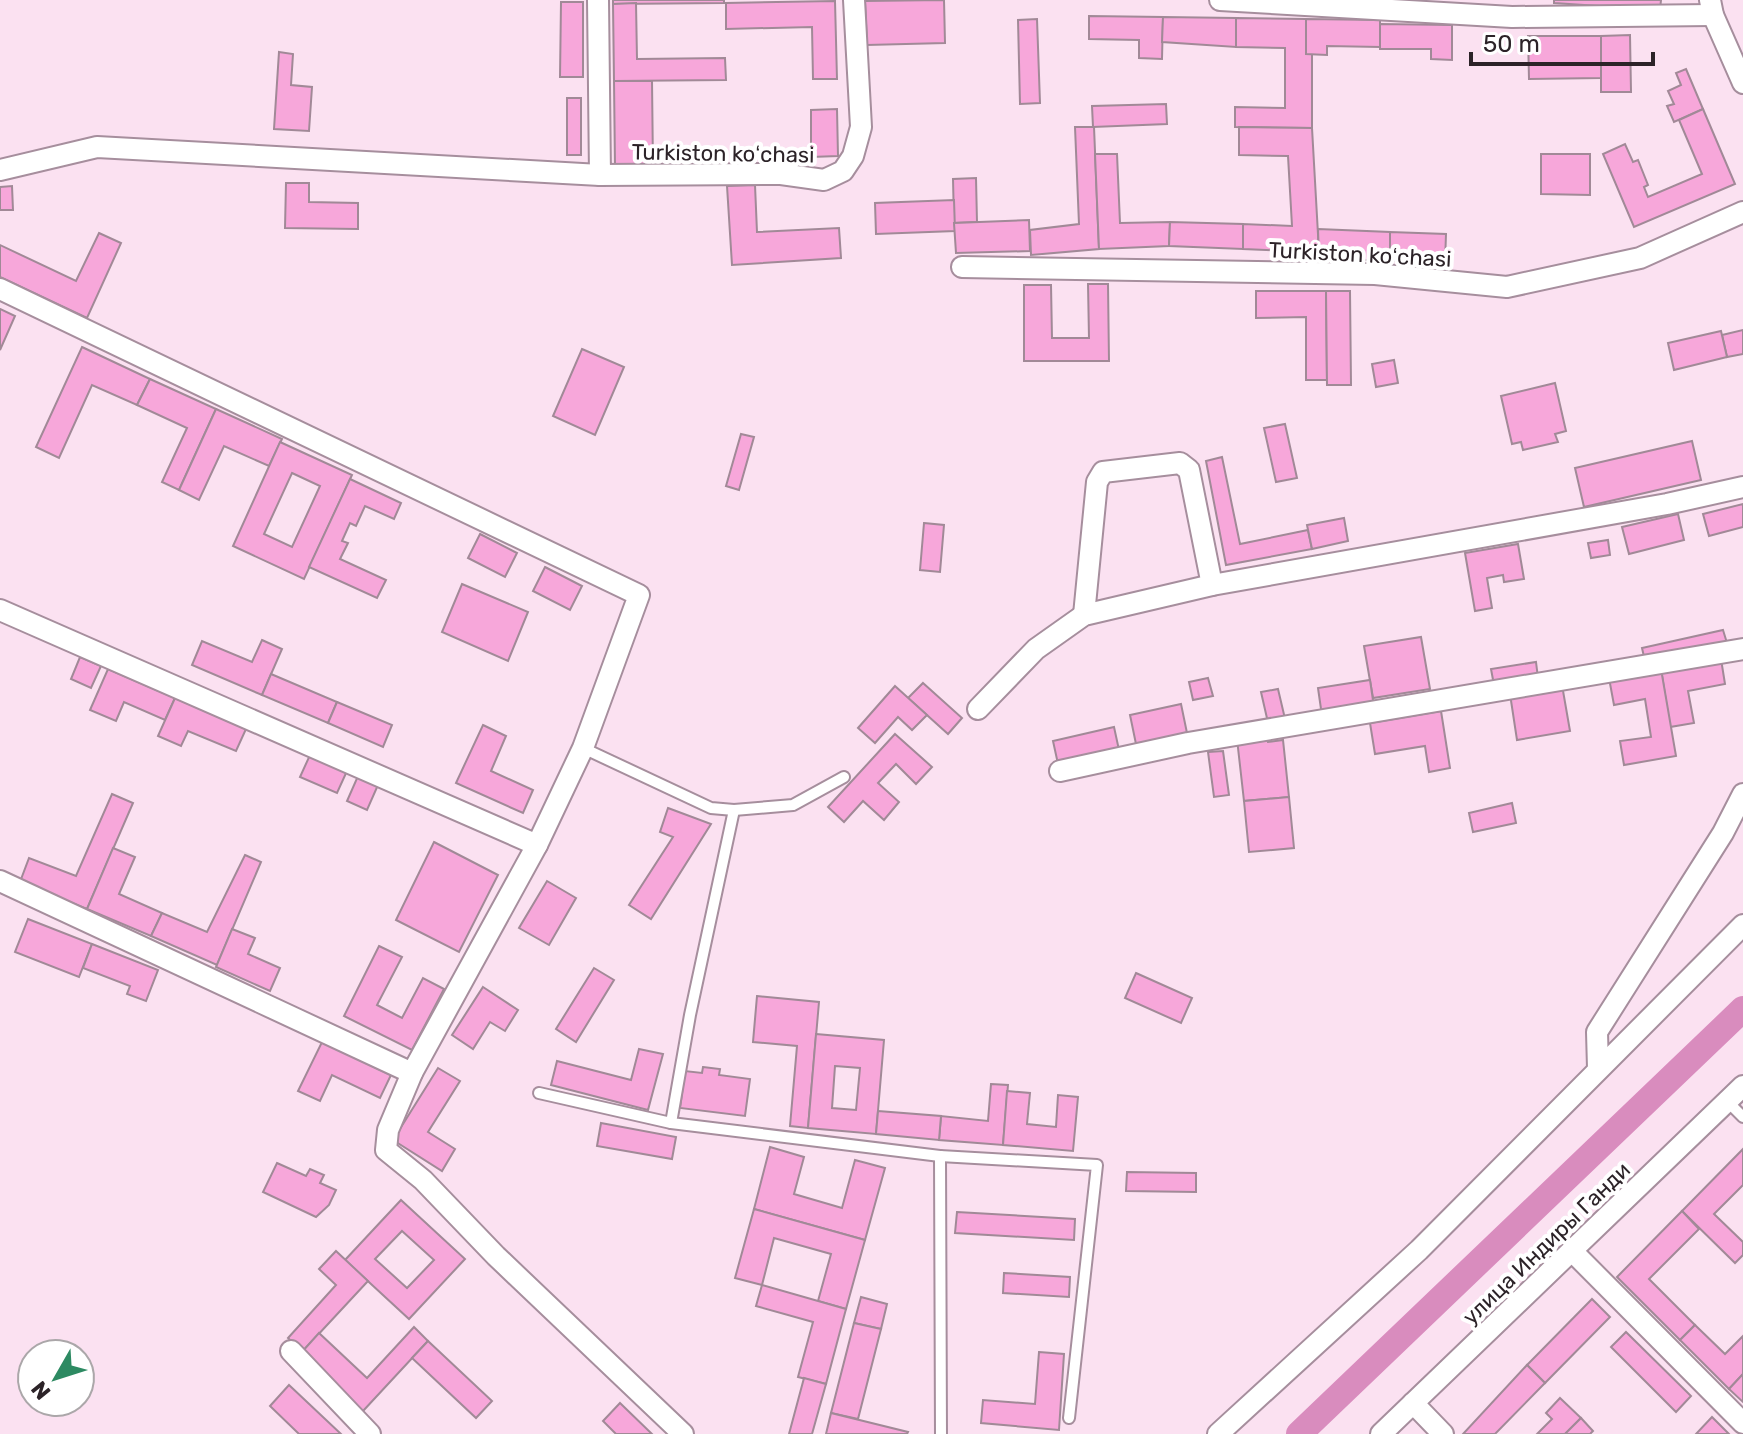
<svg xmlns="http://www.w3.org/2000/svg" width="1743" height="1434" font-family="Rubik,sans-serif">
<style>
.lines{fill:none;stroke-linecap:round;stroke-linejoin:round}
.canal{stroke:#d98cbe;stroke-width:26}
.building{fill:#f7a7da;stroke:#a18997;stroke-width:2;fill-rule:evenodd}
.service-casing{stroke:#a68e9d;stroke-width:14}
.minor-casing{stroke:#a68e9d;stroke-width:24}
.service{stroke:#fff;stroke-width:10}
.minor{stroke:#fff;stroke-width:20}
.labels{text-anchor:middle;stroke-width:8;stroke-linejoin:round;paint-order:stroke}
.street-label{font-size:22px;fill:#2c2328;stroke:#fff}
</style>
<rect width="100%" height="100%" fill="#fbe1f1"/>
<g class="lines">
<!-- canal -->
<path class="canal" d="M1299 1434 1743 1009"/>
</g>
<!-- building -->
<g class="building">
<path d="M613 0H724V3L613 4Z"/>
<path d="M944 0 945 43 867 45 865 1Z"/>
<path d="M1554 0H1661L1660 10 1554 3Z"/>
<path d="M835 1 837 79H813L812 27 726 29V3Z"/>
<path d="M561 2H583V77H560Z"/>
<path d="M636 3 637 59 725 58 726 80 614 81 613 4Z"/>
<path d="M1089 16 1163 17 1162 59 1139 58V40L1089 39Z"/>
<path d="M1163 17 1236 18V47L1162 42Z"/>
<path d="M1236 18 1306 19V54H1312V128L1235 127V107L1285 108V48L1236 47Z"/>
<path d="M1037 19 1040 103 1020 104 1018 20Z"/>
<path d="M1306 19 1380 20V47L1327 46V55L1306 54Z"/>
<path d="M1380 24 1452 25V60L1431 59V49H1380Z"/>
<path d="M1630 35 1631 92H1601V36Z"/>
<path d="M1528 36H1601V78L1529 79Z"/>
<path d="M279 52 293 54 291 85 312 87 309 131 274 129Z"/>
<path d="M1686 69 1703 109 1674 122 1667 106 1674 104 1668 91 1681 85 1676 73Z"/>
<path d="M614 81H652L653 167H615Z"/>
<rect x="567" y="98" width="14" height="57"/>
<path d="M1166 104 1167 124 1093 127 1092 106Z"/>
<path d="M837 109 838 156 811 157V110Z"/>
<path d="M1703 109 1735 184 1634 227 1603 154 1625 144 1633 162 1638 160 1648 185 1644 187 1648 197 1702 174 1679 120Z"/>
<path d="M1075 127H1094L1099 249 1031 255 1030 230 1079 224Z"/>
<path d="M1239 127 1312 128 1319 252 1243 249V224L1292 226 1288 156 1239 155Z"/>
<path d="M1095 154H1117L1120 223 1170 222 1169 246 1099 249Z"/>
<path d="M1541 154H1590V195L1541 194Z"/>
<path d="M976 178 977 222 954 223 953 179Z"/>
<path d="M286 183H309V202L358 203V229L285 228Z"/>
<path d="M755 185 757 232 839 228 841 258 732 265 727 186Z"/>
<path d="M12 186 13 210H0V187Z"/>
<path d="M954 200 955 231 876 234 875 203Z"/>
<path d="M1029 220 1030 251 956 253 954 223Z"/>
<path d="M1170 222 1243 224V249L1169 246Z"/>
<path d="M1318 229 1390 232V261L1319 258Z"/>
<path d="M1390 232 1446 234 1445 263 1390 261Z"/>
<path d="M99 233 121 243 87 318 0 277V245L76 281Z"/>
<path d="M1088 284H1108L1109 361H1024V285H1051L1052 338H1089Z"/>
<path d="M1256 291H1326L1327 380H1306V317L1256 318Z"/>
<path d="M1326 291H1350L1351 385H1327Z"/>
<path d="M0 309 15 316 0 350Z"/>
<path d="M1743 330V354L1727 357 1722 335Z"/>
<path d="M1721 331 1727 357 1674 370 1668 343Z"/>
<path d="M82 347 150 379 137 405 92 385 59 458 36 447Z"/>
<path d="M582 349 624 367 595 435 553 416Z"/>
<path d="M1394 360 1398 383 1376 387 1372 364Z"/>
<path d="M150 379 216 409 179 490 162 482 187 428 137 405Z"/>
<path d="M1555 383 1566 431 1555 434 1558 442 1523 450 1521 442 1512 444 1501 396Z"/>
<path d="M216 409 282 439 269 466 224 446 199 500 179 490Z"/>
<path d="M1285 424 1297 478 1276 482 1264 428Z"/>
<path d="M741 434 754 437 739 490 726 486Z"/>
<path d="M1692 441 1701 480 1584 507 1575 468Z"/>
<path d="M280 442 352 475 304 579 233 546ZM292 473 320 486 292 547 264 534Z"/>
<path d="M1222 457 1240 544 1308 530 1312 549 1226 565 1206 461Z"/>
<path d="M350 479 401 503 394 519 365 506 356 526 350 523 342 541 348 543 340 559 386 580 377 598 309 567Z"/>
<path d="M1743 504V527L1709 536 1703 514Z"/>
<path d="M1678 514 1684 540 1629 554 1622 527Z"/>
<path d="M1344 518 1348 541 1312 549 1307 525Z"/>
<path d="M924 523 944 525 940 572 920 570Z"/>
<path d="M480 534 517 553 505 577 468 558Z"/>
<path d="M1608 540 1610 555 1591 558 1588 543Z"/>
<path d="M1518 544 1524 579 1504 582 1503 575 1487 578 1492 608 1475 611 1465 553Z"/>
<path d="M545 567 582 586 570 610 533 591Z"/>
<path d="M462 584 528 612 508 661 442 632Z"/>
<path d="M1723 630 1727 643 1645 661 1642 648Z"/>
<path d="M1421 637 1430 689 1373 698 1364 646Z"/>
<path d="M262 640 282 649 262 695 192 665 202 641 252 662Z"/>
<path d="M80 657 101 666 91 688 71 679Z"/>
<path d="M1721 659 1725 684 1688 691 1694 723 1670 727 1661 669Z"/>
<path d="M1536 662 1538 678 1494 685 1491 669Z"/>
<path d="M108 669 175 698 165 720 124 702 116 721 90 710Z"/>
<path d="M1661 669 1676 756 1624 765 1620 741 1651 737 1645 699 1614 705 1609 678Z"/>
<path d="M271 674 337 702 328 723 262 695Z"/>
<path d="M1208 678 1213 696 1193 700 1189 682Z"/>
<path d="M1370 680 1374 707 1322 716 1318 688Z"/>
<path d="M923 683 962 718 948 734 908 698Z"/>
<path d="M1562 685 1570 731 1517 740 1510 694Z"/>
<path d="M895 686 927 715 912 730 898 717 875 743 858 728Z"/>
<path d="M1278 689 1286 723 1269 727 1261 692Z"/>
<path d="M175 698 246 729 236 751 188 731 181 746 158 736Z"/>
<path d="M337 702 392 725 383 747 328 723Z"/>
<path d="M1181 704 1187 733 1136 744 1130 715Z"/>
<path d="M1441 711 1450 768 1429 772 1425 746 1375 754 1370 723Z"/>
<path d="M483 725 506 736 491 771 533 790 523 813 456 783Z"/>
<path d="M1114 727 1119 750 1058 764 1053 741Z"/>
<path d="M895 734 932 767 916 784 896 764 878 783 899 802 884 820 863 801 844 822 828 807Z"/>
<path d="M1267 736 1268 742 1283 740 1289 797 1244 801 1237 739Z"/>
<path d="M1223 751 1229 795 1214 797 1208 752Z"/>
<path d="M310 755 347 771 337 793 300 777Z"/>
<path d="M358 776 378 785 367 810 347 801Z"/>
<path d="M112 794 133 803 87 909 20 882 29 858 76 876Z"/>
<path d="M1289 797 1294 848 1249 852 1244 801Z"/>
<path d="M1512 803 1516 823 1473 832 1469 813Z"/>
<path d="M668 808 711 824 651 919 629 905 673 837 660 832Z"/>
<path d="M434 842 498 875 459 952 396 920Z"/>
<path d="M113 848 135 857 119 894 162 913 151 936 87 909Z"/>
<path d="M245 855 261 862 217 965 151 936 162 913 207 932Z"/>
<path d="M547 881 576 898 549 945 519 928Z"/>
<path d="M28 919 92 944 79 977 15 952Z"/>
<path d="M232 929 255 938 248 954 280 968 270 991 216 967Z"/>
<path d="M92 944 158 970 146 1001 127 994 130 986 83 968Z"/>
<path d="M379 946 402 957 377 1005 402 1018 423 978 444 989 412 1050 344 1016Z"/>
<path d="M594 968 614 980 576 1042 556 1029Z"/>
<path d="M1136 973 1192 998 1181 1023 1125 998Z"/>
<path d="M483 987 518 1010 505 1031 490 1022 473 1049 452 1035Z"/>
<path d="M757 996 819 1002 808 1128 790 1126 797 1046 753 1042Z"/>
<path d="M816 1034 884 1040 876 1134 808 1128ZM835 1066 860 1068 856 1110 832 1108Z"/>
<path d="M322 1042 391 1075 380 1098 332 1075 320 1101 298 1091Z"/>
<path d="M639 1049 663 1054 648 1110 551 1085 557 1061 631 1080Z"/>
<path d="M703 1067 720 1069 719 1075 750 1079 745 1116 680 1108 685 1071 702 1073Z"/>
<path d="M438 1068 460 1081 428 1132 455 1149 442 1171 393 1140Z"/>
<path d="M991 1084 1008 1085 1003 1145 939 1140 941 1116 988 1121Z"/>
<path d="M1007 1091 1030 1093 1027 1124 1056 1127 1058 1095 1078 1097 1073 1151 1003 1145Z"/>
<path d="M878 1111 941 1116 939 1140 876 1134Z"/>
<path d="M601 1123 676 1137 672 1159 597 1146Z"/>
<path d="M770 1147 804 1157 794 1194 842 1208 855 1160 885 1168 865 1240 754 1209Z"/>
<path d="M1743 1149V1185L1714 1214 1743 1242V1255L1735 1263 1682 1211Z"/>
<path d="M277 1163 306 1176 310 1169 324 1175 320 1183 336 1190 329 1205 316 1217 263 1192Z"/>
<path d="M1127 1172 1196 1173V1192L1126 1191Z"/>
<path d="M401 1200 465 1259 409 1319 345 1260ZM402 1231 434 1260 407 1288 375 1259Z"/>
<path d="M754 1209 865 1240 846 1309 818 1301 831 1254 774 1238 762 1285 735 1278Z"/>
<path d="M1682 1211 1699 1229 1649 1279 1695 1325 1680 1340 1617 1277Z"/>
<path d="M957 1212 1075 1219 1074 1240 955 1233Z"/>
<path d="M336 1251 368 1281 302 1352 288 1338 336 1285 319 1269Z"/>
<path d="M1004 1273 1070 1277 1069 1297 1003 1293Z"/>
<path d="M762 1285 846 1309 826 1384 798 1377 813 1322 756 1306Z"/>
<path d="M861 1297 887 1304 881 1329 854 1323Z"/>
<path d="M1592 1299 1610 1317 1545 1383 1527 1365Z"/>
<path d="M854 1323 881 1329 858 1419 831 1413Z"/>
<path d="M1695 1325 1725 1354 1743 1336V1374L1729 1389 1680 1340Z"/>
<path d="M414 1327 428 1341 363 1411 301 1353 319 1333 367 1378Z"/>
<path d="M1626 1332 1691 1396 1676 1412 1611 1347Z"/>
<path d="M428 1341 492 1401 476 1418 412 1358Z"/>
<path d="M1039 1352 1064 1354 1059 1430 981 1423 983 1400 1035 1404Z"/>
<path d="M1527 1365 1545 1383 1495 1434H1463Z"/>
<path d="M1743 1374V1402L1729 1389Z"/>
<path d="M804 1378 826 1384 812 1434H789Z"/>
<path d="M289 1385 341 1434H299L270 1406Z"/>
<path d="M1560 1398 1581 1418 1565 1434H1537L1552 1419 1546 1413Z"/>
<path d="M620 1403 652 1434H616L603 1421Z"/>
<path d="M831 1413 908 1432 907 1434H826Z"/>
<path d="M1712 1417 1729 1434H1696Z"/>
<path d="M1581 1418 1593 1431 1590 1434H1565Z"/>
</g>
<g class="lines">
<!-- service casing -->
<g class="service-casing">
<g id="service">
<path d="M583 748 711 808 734 810 793 805 844 777"/>
<path d="M734 810 690 1015 671 1123 940 1156 941 1434"/>
<path d="M539 1093 671 1123"/>
<path d="M1728 1102 1743 1117"/>
<path d="M940 1156 1097 1165 1069 1418"/>
</g>
</g>
<!-- minor casing -->
<g class="minor-casing">
<g id="minor">
<path d="M598 0 600 175 781 174 824 180 843 171 853 156 861 127 854 0"/>
<path d="M1220 0 1512 17 1713 15"/>
<path d="M1710 0 1713 15 1743 83"/>
<path d="M0 170 97 147 600 175"/>
<path d="M962 267 1375 274 1507 287 1640 258 1743 212"/>
<path d="M0 289 639 595 583 748 537 845 412 1073"/>
<path d="M0 610 537 845"/>
<path d="M1084 615 1097 482 1103 472 1180 463 1189 470 1212 585"/>
<path d="M978 709 1036 649 1084 615 1212 585 1667 504 1743 487"/>
<path d="M1060 771 1188 743 1743 649"/>
<path d="M0 881 412 1073 388 1130 386 1150 423 1180 496 1256 683 1434"/>
<path d="M1598 1068 1597 1032 1723 833 1743 794"/>
<path d="M1573 1252 1743 1423"/>
<path d="M291 1351 370 1434"/>
<path d="M1413 1403 1443 1434"/>
<path d="M1218 1434 1419 1250 1743 925"/>
<path d="M1381 1434 1743 1086"/>
</g>
</g>
<!-- service -->
<use href="#service" class="service"/>
<!-- minor -->
<use href="#minor" class="minor"/>
</g>
<g class="labels">
<!-- street labels -->
<g class="street-label">
<text transform="translate(723 153) rotate(1)" y="8">Turkiston koʻchasi</text>
<text transform="translate(1360 254) rotate(3)" y="8">Turkiston koʻchasi</text>
<text transform="translate(1546 1243) rotate(-44)" y="8">улица Индиры Ганди</text>
</g>
</g>
<!-- north arrow -->
<g transform="translate(56 1378) rotate(231)"><circle r="38" fill="#ffffff" stroke="#aba7a9" stroke-width="2"/>
<path d="M0-6L14 30L0 20L-14 30Z" fill="#2d8a62"/>
<text y="-12" font-size="22" font-weight="bold" text-anchor="middle" fill="#2c2328">N</text>
</g>
<!-- scale -->
<path d="M1471 52v12h182v-12" fill="none" stroke="#2c2328" stroke-width="4"/>
<text x="1483" y="52" font-size="24" fill="#2c2328" stroke="#ffffff" stroke-width="6" paint-order="stroke">50 m</text>
</svg>
